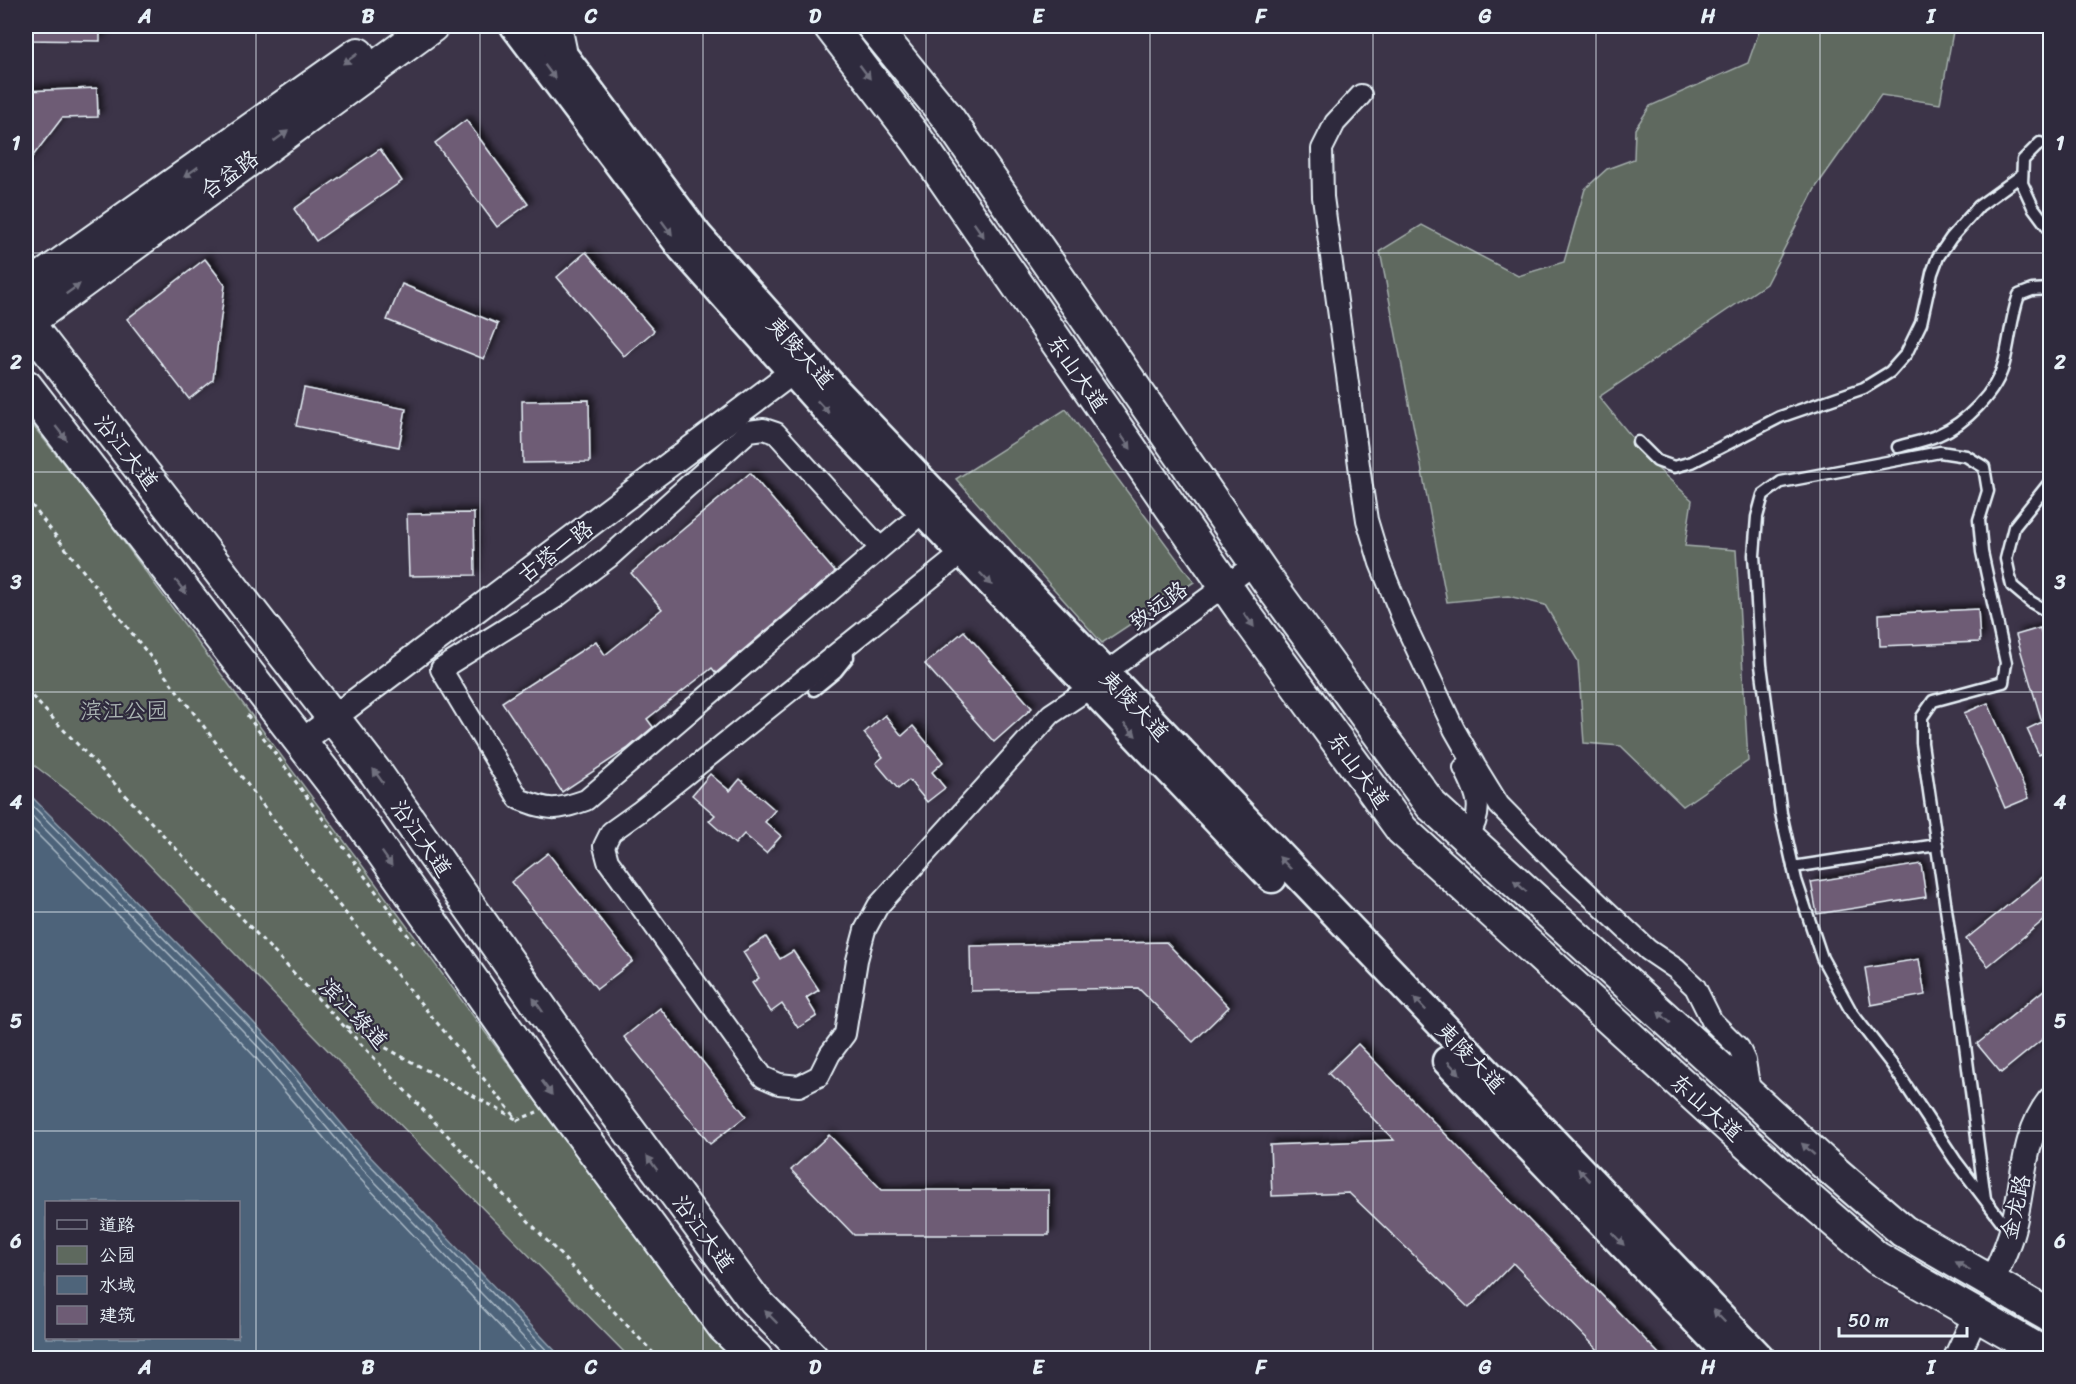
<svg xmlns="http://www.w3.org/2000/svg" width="2076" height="1384" font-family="Sriracha,'LXGW WenKai TC',sans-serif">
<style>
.green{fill:#5e695e;stroke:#a3adab;stroke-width:1.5}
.water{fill:#4e647a;stroke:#8c9cac;stroke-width:1.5;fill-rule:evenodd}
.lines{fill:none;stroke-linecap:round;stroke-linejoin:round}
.shore{stroke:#aab9c6;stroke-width:1.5}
.building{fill:#6e5c75;stroke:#e8f1f8;stroke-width:1.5;filter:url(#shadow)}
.service-casing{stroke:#e8f1f8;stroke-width:15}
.minor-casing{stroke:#e8f1f8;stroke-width:24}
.tertiary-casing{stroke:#e8f1f8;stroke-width:28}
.secondary-casing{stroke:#e8f1f8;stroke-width:33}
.primary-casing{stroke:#e8f1f8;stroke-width:36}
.path{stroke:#e8f1f8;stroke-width:3;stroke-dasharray:4.5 4.5;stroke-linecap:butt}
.service{stroke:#2f2a3d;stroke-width:10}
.minor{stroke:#2f2a3d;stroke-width:20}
.tertiary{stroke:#2f2a3d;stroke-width:24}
.secondary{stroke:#2f2a3d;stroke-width:28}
.primary{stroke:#2f2a3d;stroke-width:32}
.oneway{fill:#70707e}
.grid{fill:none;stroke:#e8f1f8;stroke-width:1.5;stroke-opacity:0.55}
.labels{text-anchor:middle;stroke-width:4.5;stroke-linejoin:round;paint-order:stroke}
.street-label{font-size:22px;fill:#e8f1f8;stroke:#2f2a3d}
.park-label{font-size:22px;fill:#aab4b3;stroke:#2f2a3d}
.neatline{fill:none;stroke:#e8f1f8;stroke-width:2}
.grid-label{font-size:20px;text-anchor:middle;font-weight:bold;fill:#e8f1f8}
</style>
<defs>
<filter id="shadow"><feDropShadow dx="4.5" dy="-4.5" stdDeviation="3" flood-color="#0009"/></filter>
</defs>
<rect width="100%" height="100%" fill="#3c3448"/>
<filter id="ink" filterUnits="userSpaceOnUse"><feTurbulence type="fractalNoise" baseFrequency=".0167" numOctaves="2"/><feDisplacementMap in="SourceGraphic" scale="12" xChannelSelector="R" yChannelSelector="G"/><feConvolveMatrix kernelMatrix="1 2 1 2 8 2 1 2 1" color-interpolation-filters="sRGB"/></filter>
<g filter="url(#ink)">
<!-- green -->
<g class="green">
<path d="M1761 26H1954L1940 104 1881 95 1816 187 1766 284 1599 397 1657 468 1692 500 1685 546 1736 550 1748 761 1683 806 1621 746 1584 743 1578 661 1545 605 1508 596 1447 602 1380 251 1422 225 1518 276 1564 262 1585 189 1607 169 1634 159 1635 129 1650 106 1748 63Z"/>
<path d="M1066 409 1194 582 1102 643 956 479Z"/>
<path d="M26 417 92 499 679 1295 736 1358H630L371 1095 107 821 26 759Z"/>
</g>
<!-- water -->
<path class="water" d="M26 791 196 962 273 1043 363 1149 562 1358H26ZM46 1202H238V1338H46Z"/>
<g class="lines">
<!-- shore -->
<g class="shore">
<path d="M26 799 191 966 269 1047 359 1153 554 1358"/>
<path d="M26 810 186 971 263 1052 353 1159 543 1358"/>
<path d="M26 823 180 977 256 1058 346 1164 530 1358"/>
</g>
</g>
<!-- building -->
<g class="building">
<path d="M26 26H100V41L26 40Z"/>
<path d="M97 88 98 117 62 118 26 165V91Z"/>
<path d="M466 120 528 204 497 227 435 143Z"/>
<path d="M380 149 402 181 316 241 294 209Z"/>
<path d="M586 252 654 331 624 356 557 277Z"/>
<path d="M205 259 225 285 213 380 189 399 127 319Z"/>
<path d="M402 284 498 324 484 359 387 320Z"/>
<path d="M304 388 406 409 399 447 296 426Z"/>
<path d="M589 400 590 462 523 463 522 401Z"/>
<path d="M750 473 835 572 716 673 712 668 647 719 653 727 627 749 562 792 502 702 596 641 605 655 662 609 631 573Z"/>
<path d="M474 513 475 575 409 576 407 514Z"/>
<path d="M1978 609 1980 642 1880 646 1879 614Z"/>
<path d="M2040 628 2050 662V749L2039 755 2027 729 2042 722 2016 635Z"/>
<path d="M964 631 1032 708 994 742 925 664Z"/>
<path d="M1988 703 2029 798 2005 808 1964 713Z"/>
<path d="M885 715 902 736 913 726 943 762 932 772 945 788 927 802 909 780 898 789 876 763 883 757 864 733Z"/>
<path d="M710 774 730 791 740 779 775 810 765 822 781 836 766 853 744 834 735 844 709 821 715 815 692 795Z"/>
<path d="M548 853 633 961 597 989 511 882Z"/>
<path d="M1921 864 1926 897 1817 914 1811 882Z"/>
<path d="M2050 871V915L1988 966 1966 939Z"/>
<path d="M766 937 780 959 793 951 819 990 806 998 817 1016 798 1028 782 1004 771 1012 752 983 759 978 743 952Z"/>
<path d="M1166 942 1229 1007 1193 1042 1138 988 971 991 970 946Z"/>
<path d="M1919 959 1925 995 1871 1005 1865 968Z"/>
<path d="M2050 985V1033L2001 1073 1977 1044Z"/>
<path d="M660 1008 746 1116 710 1144 624 1037Z"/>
<path d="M1358 1044 1664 1359H1607L1513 1263 1469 1308 1349 1193 1272 1196 1270 1145 1394 1140 1328 1073Z"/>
<path d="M829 1135 882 1190H1049V1235H854L791 1170Z"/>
</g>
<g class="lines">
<!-- service casing -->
<g class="service-casing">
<g id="service">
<path d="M2040 143 2023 160 2022 183 2033 207 2050 230"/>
<path d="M1638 442 1657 461 1674 467 1692 462 1780 417 1864 388 1890 372 1906 354 1921 323 1932 273 1938 257 1951 238 1979 206 2022 175"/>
<path d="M1898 447C1911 443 1925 441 1938 435 1965 424 1997 392 2004 363 2010 340 2011 317 2019 295L2032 290 2050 289"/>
<path d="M2050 482 2014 527 2006 559 2012 586 2031 602 2050 613"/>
<path d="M814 690 836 672 848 657 847 645"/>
<path d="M1793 867 1937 845"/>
<path d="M1985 1199 1959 999 1922 743V717L1933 701 2003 682 2006 663 1982 552 1979 520 1988 491 1984 467 1966 456 1940 452 1781 482 1763 495 1757 517 1754 555 1761 665 1781 813 1796 880 1822 958 1852 1013 1893 1066 1955 1160 2009 1231"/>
</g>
</g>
<!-- minor casing -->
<g class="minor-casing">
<g id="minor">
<path d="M1361 95 1335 123 1322 149 1323 197 1361 480 1367 520 1380 563 1403 620 1454 729 1475 766 1499 805 1562 869 1648 950 1676 969 1695 987 1712 1021 1739 1048 1745 1061 1751 1097"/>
<path d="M880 548 776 433 764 429 749 431 608 558 555 598 441 669 519 799C550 811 555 811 586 800L923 512"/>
<path d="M962 553 639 812 611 832 604 846 608 861 763 1077 779 1084 799 1086 819 1076 830 1054 845 1034 857 960 865 930 878 906 1051 714 1090 688 1105 673 1256 563"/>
<path d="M1464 768C1478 795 1485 811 1467 838"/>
</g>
</g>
<!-- tertiary casing -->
<g class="tertiary-casing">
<g id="tertiary">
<path d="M301 742 807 361"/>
<path d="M1992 1282C1999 1266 2006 1250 2011 1234 2025 1189 2020 1138 2050 1100"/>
<path d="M1956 1358 1976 1315"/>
</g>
</g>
<!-- secondary casing -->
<g class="secondary-casing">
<g id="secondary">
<path d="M515 26 683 249 824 407 1272 878"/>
<path d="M545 31 698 236 839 394 1760 1358"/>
<path d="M1447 1061 1732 1358"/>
</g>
</g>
<!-- primary casing -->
<g class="primary-casing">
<g id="primary">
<path d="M555 26 560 50"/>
<path d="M830 26 918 141 1240 607 1402 830 1796 1188 1877 1258 2050 1357"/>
<path d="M873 26 948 118 1270 584 1431 805 1823 1162 1903 1231 2050 1316"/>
<path d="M26 289 358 54"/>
<path d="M26 321 376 773 580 1064 754 1300 812 1358"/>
<path d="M26 323 432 26"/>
<path d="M26 386 345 799 549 1090 724 1327 756 1358"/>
</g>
</g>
<!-- path -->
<g class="path">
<path d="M26 498 178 692 328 892 518 1120 537 1112"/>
<path d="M26 690 658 1358"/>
<path d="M247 715 415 945"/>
<path d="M346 1026 516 1119"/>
</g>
<!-- service -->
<use href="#service" class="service"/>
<!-- minor -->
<use href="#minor" class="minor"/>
<!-- tertiary -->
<use href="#tertiary" class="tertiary"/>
<!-- secondary -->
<use href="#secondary" class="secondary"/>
<!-- primary -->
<use href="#primary" class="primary"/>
</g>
<!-- one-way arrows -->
<defs><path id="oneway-solid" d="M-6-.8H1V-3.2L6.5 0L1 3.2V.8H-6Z" transform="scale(1.5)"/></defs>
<g class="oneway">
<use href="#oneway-solid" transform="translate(350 59) rotate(145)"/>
<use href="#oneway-solid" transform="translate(550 72) rotate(53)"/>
<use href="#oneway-solid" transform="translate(865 72) rotate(53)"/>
<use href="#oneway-solid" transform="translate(281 136) rotate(-36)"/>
<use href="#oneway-solid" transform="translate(191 172) rotate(145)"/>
<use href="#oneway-solid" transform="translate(667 228) rotate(53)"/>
<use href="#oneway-solid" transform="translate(979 230) rotate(55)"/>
<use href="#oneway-solid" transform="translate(73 289) rotate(-36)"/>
<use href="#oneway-solid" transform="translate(823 407) rotate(47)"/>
<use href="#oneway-solid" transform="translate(61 433) rotate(52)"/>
<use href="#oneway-solid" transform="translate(1126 442) rotate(55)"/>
<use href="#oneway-solid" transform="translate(986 579) rotate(46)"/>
<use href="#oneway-solid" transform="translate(181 587) rotate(52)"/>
<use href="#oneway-solid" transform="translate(1249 620) rotate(54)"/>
<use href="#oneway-solid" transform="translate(1130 730) rotate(46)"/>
<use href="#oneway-solid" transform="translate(378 776) rotate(-126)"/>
<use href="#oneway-solid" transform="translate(387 859) rotate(55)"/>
<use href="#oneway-solid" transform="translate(1285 863) rotate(-134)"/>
<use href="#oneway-solid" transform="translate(1520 886) rotate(-138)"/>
<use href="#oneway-solid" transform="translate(1420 1004) rotate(-134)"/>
<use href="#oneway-solid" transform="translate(538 1005) rotate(-125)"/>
<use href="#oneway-solid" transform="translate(1664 1017) rotate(-138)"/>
<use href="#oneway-solid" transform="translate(1454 1068) rotate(46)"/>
<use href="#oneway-solid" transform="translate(547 1088) rotate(54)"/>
<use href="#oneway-solid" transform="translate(1808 1149) rotate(-138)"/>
<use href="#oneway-solid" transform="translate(652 1163) rotate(-126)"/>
<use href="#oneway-solid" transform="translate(1584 1175) rotate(-134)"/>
<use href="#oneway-solid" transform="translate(1618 1239) rotate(46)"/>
<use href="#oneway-solid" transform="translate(1963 1266) rotate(-150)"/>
<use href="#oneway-solid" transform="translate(1719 1316) rotate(-134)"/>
<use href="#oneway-solid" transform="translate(771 1317) rotate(-135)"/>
</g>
</g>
<!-- grid -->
<path class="grid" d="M256 26V1358M480 26V1358M703 26V1358M926 26V1358M1150 26V1358M1373 26V1358M1596 26V1358M1820 26V1358M26 253H2050M26 472H2050M26 692H2050M26 912H2050M26 1131H2050"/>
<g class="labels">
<!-- street labels -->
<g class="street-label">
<text transform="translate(229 174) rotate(-36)" y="8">合益路</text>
<text transform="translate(801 352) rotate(48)" y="8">夷陵大道</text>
<text transform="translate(1078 373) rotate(55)" y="8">东山大道</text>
<text transform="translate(127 452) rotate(52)" y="8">沿江大道</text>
<text transform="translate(555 551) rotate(-37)" y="8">古塔一路</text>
<text transform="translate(1158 605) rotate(-36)" y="8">致远路</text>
<text transform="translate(1135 705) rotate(46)" y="8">夷陵大道</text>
<text transform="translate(1359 770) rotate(54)" y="8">东山大道</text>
<text transform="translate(422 838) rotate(55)" y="8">沿江大道</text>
<text transform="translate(354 1013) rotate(46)" y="8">滨江绿道</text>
<text transform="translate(1471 1057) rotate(46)" y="8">夷陵大道</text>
<text transform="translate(1707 1107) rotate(42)" y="8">东山大道</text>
<text transform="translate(2015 1207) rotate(-77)" y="8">金龙路</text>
<text transform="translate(704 1233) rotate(54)" y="8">沿江大道</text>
</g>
<!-- park labels -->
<g class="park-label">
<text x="124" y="718">滨江公园</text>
</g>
</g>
<!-- margin -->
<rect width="2076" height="1384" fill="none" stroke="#2f2a3d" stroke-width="66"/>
<!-- legend -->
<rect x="45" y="1201" width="195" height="138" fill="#2f2a3d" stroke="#797a88" stroke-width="1.5"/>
<rect x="57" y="1220" width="30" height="9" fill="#2f2a3d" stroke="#797a88" stroke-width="1.5"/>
<text x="99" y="1231" font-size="18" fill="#e8f1f8">道路</text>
<rect x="57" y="1246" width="30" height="18" fill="#5e695e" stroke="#797a88" stroke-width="1.5"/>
<text x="99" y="1261" font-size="18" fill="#e8f1f8">公园</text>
<rect x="57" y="1276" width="30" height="18" fill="#4e647a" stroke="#797a88" stroke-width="1.5"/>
<text x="99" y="1291" font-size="18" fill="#e8f1f8">水域</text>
<rect x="57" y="1306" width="30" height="18" fill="#6e5c75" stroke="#797a88" stroke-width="1.5"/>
<text x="99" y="1321" font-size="18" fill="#e8f1f8">建筑</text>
<!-- scale -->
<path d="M1839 1327v9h128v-9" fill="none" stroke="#e8f1f8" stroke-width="3"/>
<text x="1848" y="1327" font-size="18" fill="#e8f1f8" stroke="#2f2a3d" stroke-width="4.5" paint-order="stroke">50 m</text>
<rect x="33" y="33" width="2010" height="1318" class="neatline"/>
<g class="grid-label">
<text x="145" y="23">A</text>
<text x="368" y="23">B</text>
<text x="591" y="23">C</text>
<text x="815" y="23">D</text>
<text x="1038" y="23">E</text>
<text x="1261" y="23">F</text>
<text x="1485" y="23">G</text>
<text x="1708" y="23">H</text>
<text x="1931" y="23">I</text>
<text x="16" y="150">1</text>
<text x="2060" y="150">1</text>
<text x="16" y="369">2</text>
<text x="2060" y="369">2</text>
<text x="16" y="589">3</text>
<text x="2060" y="589">3</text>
<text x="16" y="809">4</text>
<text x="2060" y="809">4</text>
<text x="16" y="1028">5</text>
<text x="2060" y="1028">5</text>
<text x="16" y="1248">6</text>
<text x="2060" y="1248">6</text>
<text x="145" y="1374">A</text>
<text x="368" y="1374">B</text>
<text x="591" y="1374">C</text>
<text x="815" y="1374">D</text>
<text x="1038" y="1374">E</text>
<text x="1261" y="1374">F</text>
<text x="1485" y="1374">G</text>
<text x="1708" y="1374">H</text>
<text x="1931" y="1374">I</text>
</g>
</svg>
